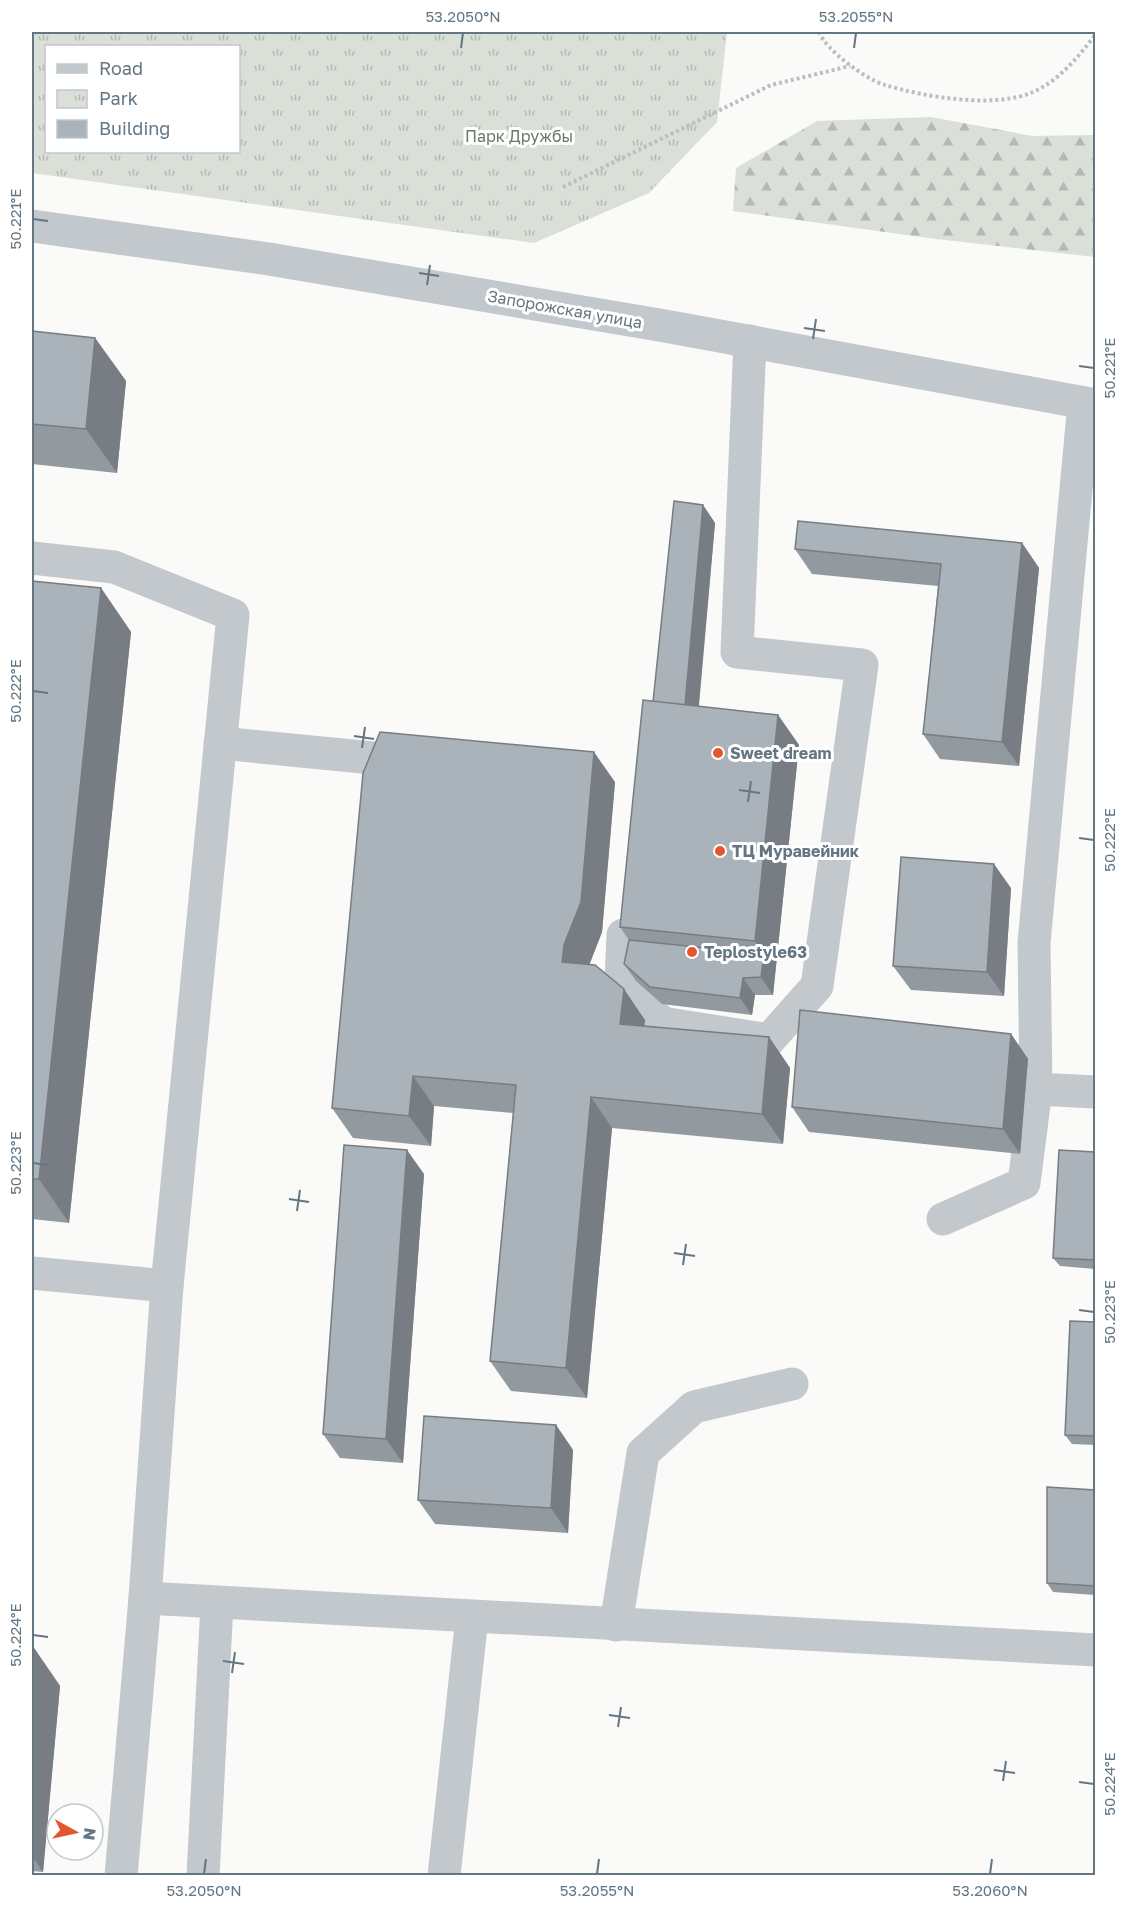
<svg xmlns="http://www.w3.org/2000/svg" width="1127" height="1907" font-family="'Golos Text',sans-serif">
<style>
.forest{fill:url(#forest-firs)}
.park{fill:url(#park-tufts);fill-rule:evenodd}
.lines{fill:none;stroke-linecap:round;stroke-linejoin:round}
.path{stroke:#bbbfc2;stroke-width:4;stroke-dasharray:3 3;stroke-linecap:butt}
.minor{stroke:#c3c8cc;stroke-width:33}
.wall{fill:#929a9f}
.shaded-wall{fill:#777d82}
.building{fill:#aab3b9;stroke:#777d82;stroke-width:1.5}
.ticks{fill:none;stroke:#657683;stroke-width:2}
.poi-dot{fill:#e4572e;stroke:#fff;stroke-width:2}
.labels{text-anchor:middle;stroke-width:6;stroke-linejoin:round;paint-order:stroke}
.park-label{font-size:16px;fill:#687a64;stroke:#fff}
.street-label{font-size:16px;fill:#657683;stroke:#fff}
.poi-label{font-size:16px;font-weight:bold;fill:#657683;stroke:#fff;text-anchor:start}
.neatline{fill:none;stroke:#657683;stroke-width:2}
.ticks-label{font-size:15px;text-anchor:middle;fill:#657683}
</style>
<defs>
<pattern id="forest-firs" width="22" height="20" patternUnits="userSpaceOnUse" patternTransform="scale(1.5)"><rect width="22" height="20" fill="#dadfd7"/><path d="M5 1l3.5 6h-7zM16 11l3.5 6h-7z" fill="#b4b9b4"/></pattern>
<pattern id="park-tufts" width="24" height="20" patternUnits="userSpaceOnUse" patternTransform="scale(1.5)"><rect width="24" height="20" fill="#dadfd7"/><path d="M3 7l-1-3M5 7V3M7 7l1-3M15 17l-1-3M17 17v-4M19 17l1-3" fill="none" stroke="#b4b9b4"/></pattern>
</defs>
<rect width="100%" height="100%" fill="#fafaf8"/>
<!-- forest -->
<path class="forest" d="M931 117 1032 136 1095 135V257L928 238 733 211 736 168 817 121Z"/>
<!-- park -->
<path class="park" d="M32 32H727L717 122 649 193 534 243 32 173ZM46 46H238V152H46Z"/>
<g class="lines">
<!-- path -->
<g class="path">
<path d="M819 32C826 50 865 79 885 85 925 97 994 109 1033 92 1060 80 1078 57 1096 34"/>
<path d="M563 187 771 85 850 66"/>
</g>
<!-- minor -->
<g class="minor">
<path d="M32 226 269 259 665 326 1096 405"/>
<path d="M1084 403 1034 943 1036 1089 1096 1092"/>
<path d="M32 558 114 567 233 615 167 1286 145 1598 121 1876"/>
<path d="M220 743 383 759"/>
<path d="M623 935 621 980 662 1023 769 1040 817 986 862 665 737 652 750 341"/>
<path d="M943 1219 1024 1183 1036 1089"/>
<path d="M32 1273 167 1286"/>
<path d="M145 1598 1096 1650"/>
<path d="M616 1625 643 1453 694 1407 792 1384"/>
<path d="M203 1876 217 1603"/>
<path d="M444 1876 472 1617"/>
</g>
</g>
<!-- wall -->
<g class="wall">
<path d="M32 331 95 338 126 381 117 473 32 464Z"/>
<path d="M703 505 715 523 699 706 778 715 799 745 773 995H755L752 1015 662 1004 636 981 624 964 629 940 620 927 653 702Z"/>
<path d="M1022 543 1039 568 1019 766 940 759 923 734 938 586 812 574 795 549Z"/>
<path d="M32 581 101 588 131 632 69 1223 32 1219Z"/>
<path d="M615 782 602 932 589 965 645 1020 644 1026 769 1037 790 1068 783 1144 612 1128 587 1398 511 1391 490 1361 513 1113 434 1106 431 1146 353 1138 332 1108Z"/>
<path d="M1011 888 1004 996 911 990 893 966Z"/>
<path d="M1011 1034 1028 1059 1020 1154 809 1132 792 1107Z"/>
<path d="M1095 1152V1269L1060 1266 1053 1258Z"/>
<path d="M424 1174 403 1463 340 1458 323 1434Z"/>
<path d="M1095 1322V1445L1072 1444 1065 1435Z"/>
<path d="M556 1425 573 1450 568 1533 435 1524 418 1500Z"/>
<path d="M1095 1490V1595L1053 1592 1047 1583Z"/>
<path d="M32 1645 60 1686 43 1872 32 1871Z"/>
</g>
<!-- shaded-wall -->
<g class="shaded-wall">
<path d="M95 338 126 381 117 473 86 429Z"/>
<path d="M703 505 715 523 696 734 684 717Z"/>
<path d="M1022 543 1039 568 1019 766 1002 742Z"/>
<path d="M101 588 131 632 69 1223 39 1179Z"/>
<path d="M778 715 799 745 773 995 761 977 764 954 755 941Z"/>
<path d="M594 752 615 782 602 932 585 976 562 962Z"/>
<path d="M994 864 1011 888 1004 996 987 972Z"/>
<path d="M743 978 755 995 752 1015 740 998Z"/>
<path d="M624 989 645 1020 642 1054 620 1024Z"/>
<path d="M1011 1034 1028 1059 1020 1154 1003 1129Z"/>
<path d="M769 1037 790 1068 783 1144 762 1114Z"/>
<path d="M413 1076 434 1106 431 1146 409 1116Z"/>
<path d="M591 1097 612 1128 587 1398 566 1368Z"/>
<path d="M407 1150 424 1174 403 1463 386 1439Z"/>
<path d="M556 1425 573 1450 568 1533 551 1508Z"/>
<path d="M32 1645 60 1686 43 1872 32 1856Z"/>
</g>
<!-- building -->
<g class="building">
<path d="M32 331 95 338 86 429 32 424Z"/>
<path d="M674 501 703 505 685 705 653 702Z"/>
<path d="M798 521 1022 543 1002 742 923 734 941 564 795 549Z"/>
<path d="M32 581 101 588 39 1179H32Z"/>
<path d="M643 700 778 715 755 941 620 927Z"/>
<path d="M380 732 594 752 581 902 564 945 562 962 595 965 624 989 620 1024 769 1037 762 1114 591 1097 566 1368 490 1361 516 1085 413 1076 409 1116 332 1108 363 773Z"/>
<path d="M901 857 994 864 987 972 893 966Z"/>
<path d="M629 940 764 954 761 977 743 978 740 998 650 987 624 964Z"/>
<path d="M800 1010 1011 1034 1003 1129 792 1107Z"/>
<path d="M344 1145 407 1150 386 1439 323 1434Z"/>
<path d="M1059 1150 1095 1152V1260L1053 1258Z"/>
<path d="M1070 1321 1095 1322V1436L1065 1435Z"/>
<path d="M424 1416 556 1425 551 1508 418 1500Z"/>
<path d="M1047 1487 1095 1490V1586L1047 1583Z"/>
</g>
<!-- ticks -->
<path class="ticks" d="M461 48 463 33M854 48 856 33M33 219 48 221M419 273 439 276M427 285 430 265M804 328 825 331M813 339 816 319M1079 366 1094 368M33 691 48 693M354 736 374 739M362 748 365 727M739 790 760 793M748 802 751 781M1079 838 1094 840M33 1163 48 1165M289 1199 309 1202M297 1211 300 1190M674 1253 695 1256M683 1265 686 1244M1079 1310 1094 1312M33 1635 48 1637M223 1661 244 1664M232 1673 235 1652M609 1715 630 1718M618 1727 621 1707M994 1770 1015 1773M1003 1781 1006 1761M1079 1782 1094 1784M204 1874 206 1859M597 1874 599 1859M990 1874 992 1859"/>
<!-- markers -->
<g class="poi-dot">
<circle cx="718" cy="753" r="6"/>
<circle cx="720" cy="851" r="6"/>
<circle cx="692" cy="952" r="6"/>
</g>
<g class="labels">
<!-- park labels -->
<g class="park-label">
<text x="519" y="142">Парк Дружбы</text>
</g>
<!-- street labels -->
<g class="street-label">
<text transform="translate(565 309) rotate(10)" y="6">Запорожская улица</text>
</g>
<!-- poi labels -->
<g class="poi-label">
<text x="730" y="759">Sweet dream</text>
<text x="732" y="857">ТЦ Муравейник</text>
<text x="704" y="958">Teplostyle63</text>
</g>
</g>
<!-- border -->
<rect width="1127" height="1907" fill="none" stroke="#ffffff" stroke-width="66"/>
<!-- legend -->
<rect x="45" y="45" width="195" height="108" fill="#ffffff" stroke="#c1c8cd" stroke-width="1.5"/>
<rect x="57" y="64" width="30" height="9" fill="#c3c8cc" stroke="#c1c8cd" stroke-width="1.5"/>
<text x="99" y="75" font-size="18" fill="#657683">Road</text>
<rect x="57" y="90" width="30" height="18" fill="url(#park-tufts)" stroke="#c1c8cd" stroke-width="1.5"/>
<text x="99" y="105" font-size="18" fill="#657683">Park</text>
<rect x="57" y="120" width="30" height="18" fill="#aab3b9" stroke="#c1c8cd" stroke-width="1.5"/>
<text x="99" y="135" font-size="18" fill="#657683">Building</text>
<!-- north arrow -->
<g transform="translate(75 1832) rotate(98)"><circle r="28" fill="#ffffff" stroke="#c1c8cd" stroke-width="1.5"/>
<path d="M0-4.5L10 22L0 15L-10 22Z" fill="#e4572e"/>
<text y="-9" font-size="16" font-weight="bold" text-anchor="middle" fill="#657683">N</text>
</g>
<rect x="33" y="33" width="1061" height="1841" class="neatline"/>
<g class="ticks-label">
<text x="463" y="22">53.2050°N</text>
<text x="856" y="22">53.2055°N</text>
<text transform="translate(16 219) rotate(-90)" y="5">50.221°E</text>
<text transform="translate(1110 368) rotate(-90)" y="5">50.221°E</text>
<text transform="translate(16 691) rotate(-90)" y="5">50.222°E</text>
<text transform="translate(1110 840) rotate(-90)" y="5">50.222°E</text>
<text transform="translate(16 1163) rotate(-90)" y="5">50.223°E</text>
<text transform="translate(1110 1312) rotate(-90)" y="5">50.223°E</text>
<text transform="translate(16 1635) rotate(-90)" y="5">50.224°E</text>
<text transform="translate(1110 1784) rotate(-90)" y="5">50.224°E</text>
<text x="204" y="1896">53.2050°N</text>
<text x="597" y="1896">53.2055°N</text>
<text x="990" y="1896">53.2060°N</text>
</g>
</svg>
